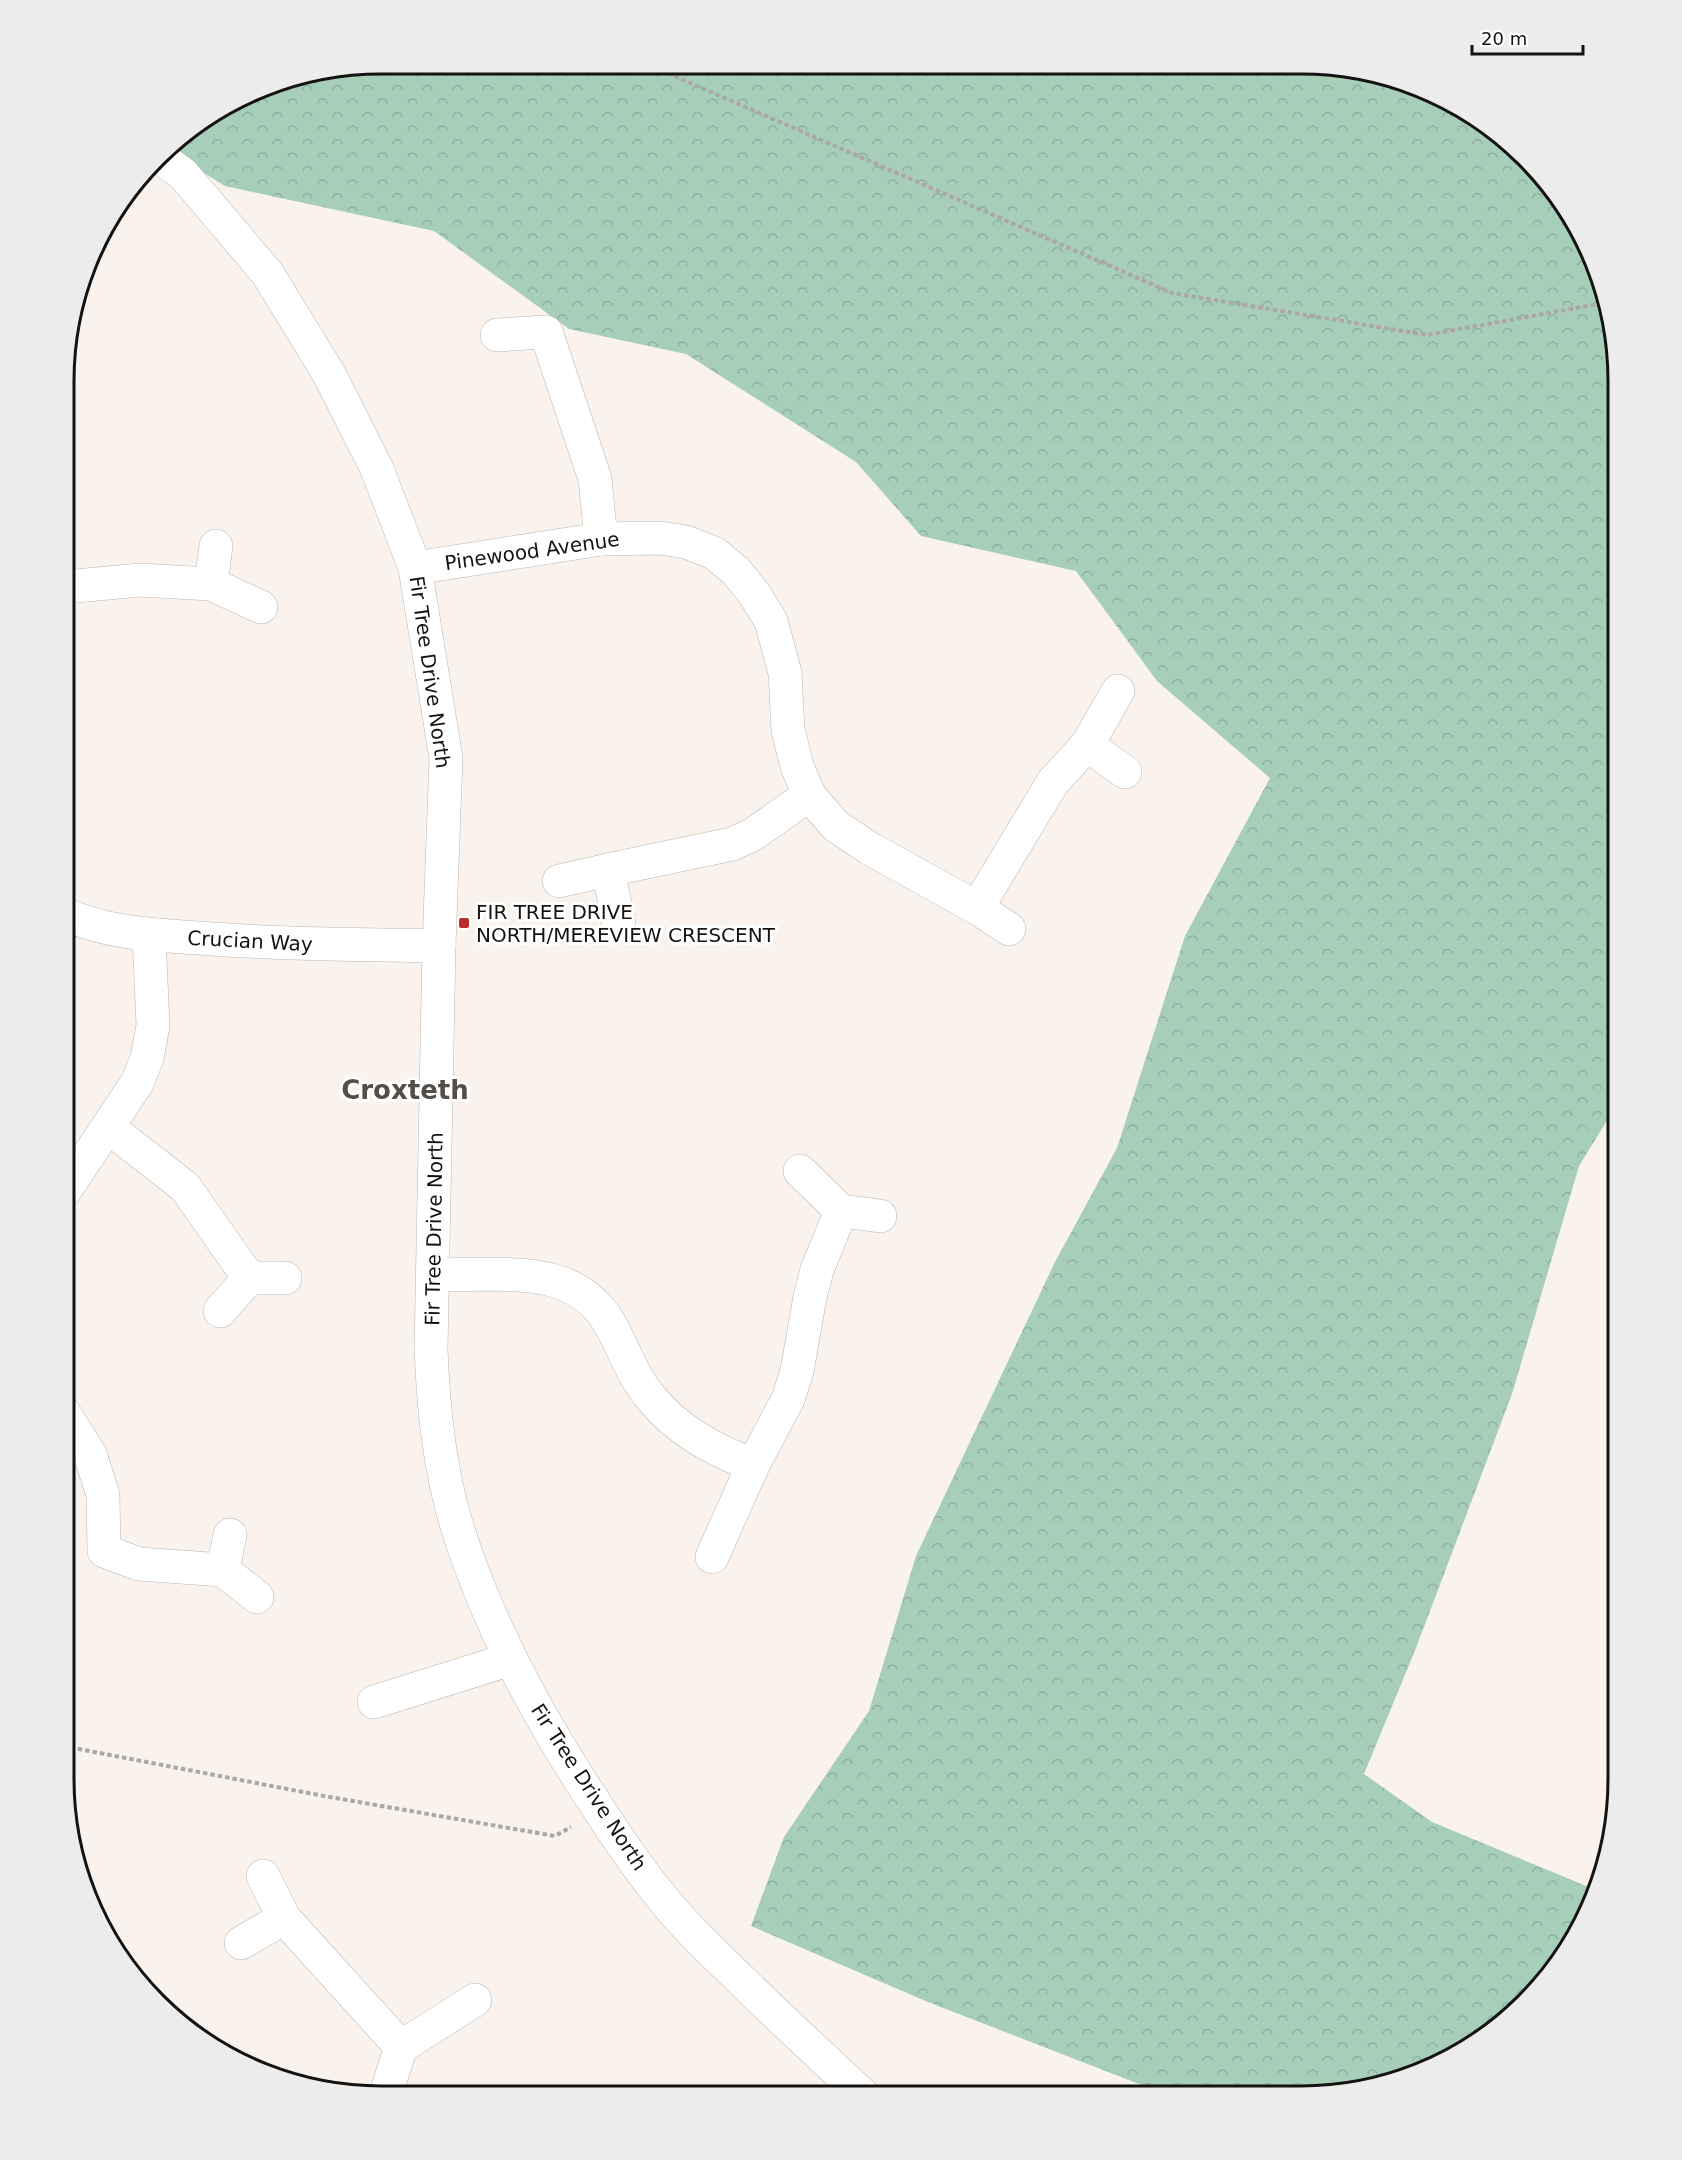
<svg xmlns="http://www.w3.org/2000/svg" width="1682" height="2160" font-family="'DejaVu Sans',sans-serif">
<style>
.forest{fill:url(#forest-crowns)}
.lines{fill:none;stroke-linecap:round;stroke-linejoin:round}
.minor-casing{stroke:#bbb5b0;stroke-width:34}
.path{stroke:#aca7a3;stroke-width:4;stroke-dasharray:4.5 3;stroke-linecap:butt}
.minor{stroke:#fff;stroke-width:33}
.poi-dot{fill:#bb2c2a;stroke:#fff;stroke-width:2}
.labels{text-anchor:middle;stroke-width:6;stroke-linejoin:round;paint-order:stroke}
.street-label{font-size:20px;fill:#151311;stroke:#fff}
.poi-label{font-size:20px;fill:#151311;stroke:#fff;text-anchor:start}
.district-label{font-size:26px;font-weight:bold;fill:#544e4a;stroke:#fff}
.rim{fill:none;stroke:#151311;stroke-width:3}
</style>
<defs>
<pattern id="forest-crowns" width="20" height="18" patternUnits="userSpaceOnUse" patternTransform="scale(1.5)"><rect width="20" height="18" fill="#a6ceb9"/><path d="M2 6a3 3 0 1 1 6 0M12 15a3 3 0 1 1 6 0" fill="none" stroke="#8eb09e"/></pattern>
</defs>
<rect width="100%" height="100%" fill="#f9f2ed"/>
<!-- forest -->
<path class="forest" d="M381 63 1343 66 1423 87 1478 117 1540 171 1577 222 1608 298 1619 380V1101L1579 1166 1512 1394 1416 1648 1364 1774 1432 1822 1596 1890 1576 1939 1526 2004 1460 2055 1384 2086 1322 2096H1170L928 2002 751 1926 784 1837 869 1711 916 1556 1055 1262 1117 1148 1185 936 1270 778 1157 681 1076 571 921 536 856 462 686 354 569 329 434 231 225 186 165 149 171 142 278 80Z"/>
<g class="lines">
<!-- minor casing -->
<g class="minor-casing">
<g id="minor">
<path d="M159 157 183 174 267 273 329 374 377 469 415 568 446 758 439 946 431 1348C433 1407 439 1466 456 1523 485 1618 533 1708 587 1791 613 1831 639 1871 669 1906 691 1933 717 1956 742 1981 782 2020 823 2058 864 2096"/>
<path d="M497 335 546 332 595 479 601 539"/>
<path d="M415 568 601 539 660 538 686 542 714 553 736 571 755 595 771 621 785 673 788 730 797 766 809 795 836 826 869 848 977 908 1009 929"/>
<path d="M211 584 216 546"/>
<path d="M65 587 140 580 211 584 261 607"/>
<path d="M1118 691 1087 745 1125 772"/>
<path d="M608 870 732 844 752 835 809 795"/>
<path d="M559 881 608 870 619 924"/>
<path d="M977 908 1053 782 1087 745"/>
<path d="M65 914C106 933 153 935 198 938 278 944 359 945 439 946"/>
<path d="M108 1127 185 1187 249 1278 220 1311"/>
<path d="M800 1171 841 1211 880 1216"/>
<path d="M64 1192 137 1083 147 1058 153 1026 149 935"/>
<path d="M433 1275C467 1275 520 1271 552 1280 620 1299 614 1354 651 1398 678 1431 714 1450 753 1465L788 1399 797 1371 810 1297 817 1270 841 1211"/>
<path d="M249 1278H285"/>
<path d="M64 1413 90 1454 103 1495 104 1551 139 1564 223 1570"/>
<path d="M230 1535 223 1570 257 1597"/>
<path d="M712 1557 753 1465"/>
<path d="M374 1702 511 1659"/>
<path d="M263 1876 284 1918 401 2047 385 2096"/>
<path d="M241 1943 284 1918"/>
<path d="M401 2047 475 2000"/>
</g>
</g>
<!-- path -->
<g class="path">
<path d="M647 64 1172 293 1427 335 1609 302"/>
<path d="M63 1746 324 1796 555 1836 571 1827"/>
</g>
<!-- minor -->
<use href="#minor" class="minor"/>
</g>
<!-- markers -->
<rect class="poi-dot" x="458" y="917" width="12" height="12" rx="3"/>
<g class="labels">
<!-- street labels -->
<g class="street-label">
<text transform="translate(532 551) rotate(-8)" y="7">Pinewood Avenue</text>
<text transform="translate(430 672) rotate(82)" y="7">Fir Tree Drive North</text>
<text transform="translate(250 941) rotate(3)" y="7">Crucian Way</text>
<text transform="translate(434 1229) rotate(-89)" y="7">Fir Tree Drive North</text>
<text transform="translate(589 1787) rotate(57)" y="7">Fir Tree Drive North</text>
</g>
<!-- poi labels -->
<g class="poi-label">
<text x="476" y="919">FIR TREE DRIVE<tspan x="476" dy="23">NORTH/MEREVIEW CRESCENT</tspan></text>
</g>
<!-- district labels -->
<g class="district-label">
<text x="405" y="1099">Croxteth</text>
</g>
</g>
<!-- crop -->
<path d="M0 0H1682V2160H0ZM381 74H1301A307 307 0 0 1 1608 381V1779A307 307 0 0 1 1301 2086H381A307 307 0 0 1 74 1779V381A307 307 0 0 1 381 74Z" fill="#ececec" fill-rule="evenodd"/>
<path class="rim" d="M381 74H1301A307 307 0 0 1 1608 381V1779A307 307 0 0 1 1301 2086H381A307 307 0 0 1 74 1779V381A307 307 0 0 1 381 74Z"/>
<!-- scale -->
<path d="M1472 45v9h111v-9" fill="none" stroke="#151311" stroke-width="3"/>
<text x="1481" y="45" font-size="18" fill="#151311" stroke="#ffffff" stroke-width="4.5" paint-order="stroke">20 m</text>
</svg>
